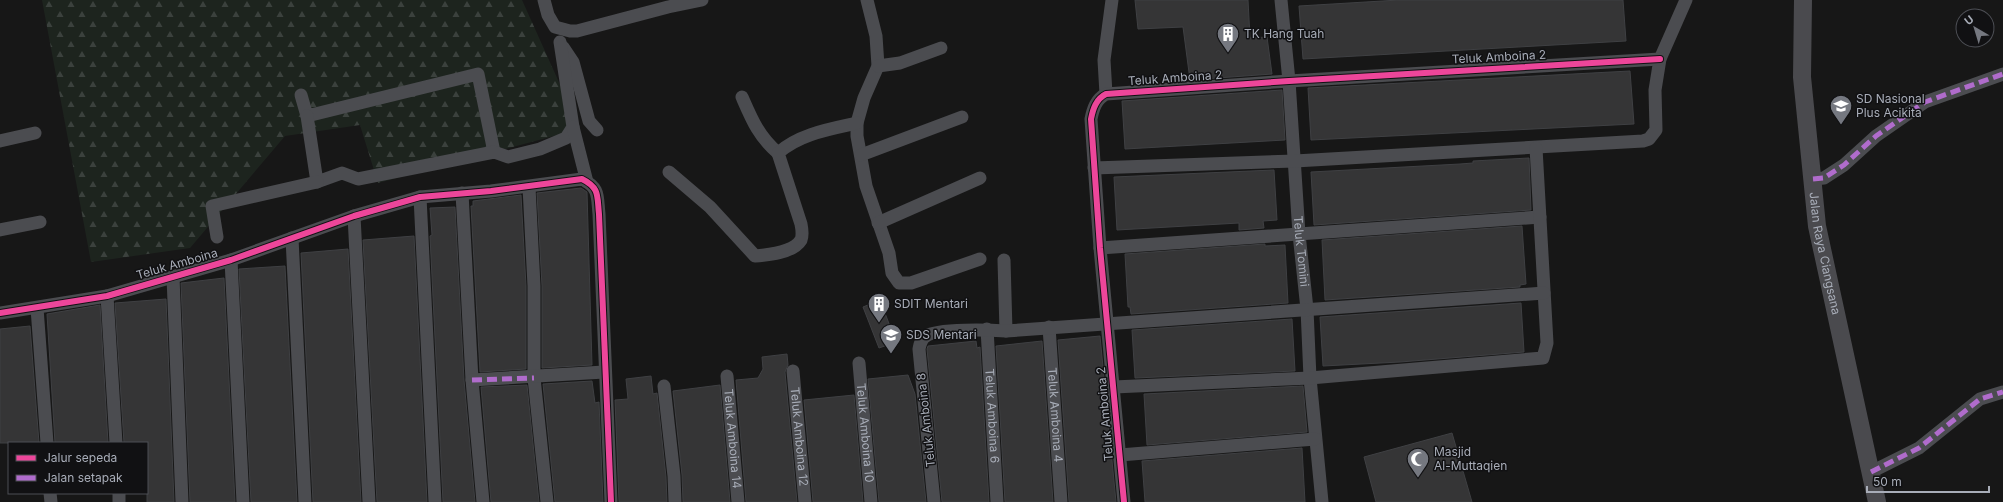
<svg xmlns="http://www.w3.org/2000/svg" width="2003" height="502" font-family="Inter,sans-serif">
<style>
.forest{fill:url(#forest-firs)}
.building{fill:#353536;stroke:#3f4043}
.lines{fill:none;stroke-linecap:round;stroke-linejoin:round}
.minor{stroke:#4b4c50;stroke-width:13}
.secondary{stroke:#4a4a4e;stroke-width:18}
.quiet{stroke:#b06ccc;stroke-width:5;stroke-dasharray:10 5;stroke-linecap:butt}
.cycleway-casing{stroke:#111113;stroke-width:8}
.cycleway{stroke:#ed469a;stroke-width:6}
.labels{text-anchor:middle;stroke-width:3;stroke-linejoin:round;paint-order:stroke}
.poi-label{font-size:12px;fill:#a8adb8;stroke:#111113;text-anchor:start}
.street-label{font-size:12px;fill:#a8adb8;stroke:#111113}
</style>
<defs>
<pattern id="forest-firs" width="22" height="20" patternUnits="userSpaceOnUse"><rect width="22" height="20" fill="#1d241e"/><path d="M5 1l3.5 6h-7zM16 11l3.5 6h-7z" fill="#3b413d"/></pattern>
</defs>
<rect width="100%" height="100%" fill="#171717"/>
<!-- forest -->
<path class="forest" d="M42 0H522L580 129 378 183 360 125 285 136 190 248 91 262Z"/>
<!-- building -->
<g class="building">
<path d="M1135 0H1248L1250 38 1267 37 1272 74 1190 80 1183 27 1138 29Z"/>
<path d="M1399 0H1623L1626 41 1303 59 1299 6Z"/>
<path d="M1630 71 1634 124 1311 140 1308 88Z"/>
<path d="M1282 90 1285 140 1125 149 1122 101Z"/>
<path d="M1529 158 1531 210 1314 225 1311 172 1460 164 1473 163V161Z"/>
<path d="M1274 170 1277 220 1263 221 1264 228 1239 230V223L1117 230 1114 177Z"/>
<path d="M581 188 587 192 592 365 542 368V286L537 193Z"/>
<path d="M521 195 526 286V369L480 372 471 206H473V201Z"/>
<path d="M455 207 464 380 475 502H443L430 236 432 235 430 208Z"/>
<path d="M1522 226 1526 284 1520 285V287L1325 300 1322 240Z"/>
<path d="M414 236 427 502H377L363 240Z"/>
<path d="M1265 244V246L1285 245 1288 303 1131 314 1130 307H1128L1125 254Z"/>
<path d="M348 249 361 502H313L301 253Z"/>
<path d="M285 266 297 502H251L239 269Z"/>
<path d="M224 278 235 502H190L181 283Z"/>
<path d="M166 299 174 502H147V443H124L115 303Z"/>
<path d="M880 300 896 342 879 348 863 307Z"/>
<path d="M1521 303 1524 352 1400 362 1323 366 1320 317Z"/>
<path d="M100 305 108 443H55L47 314Z"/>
<path d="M1292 319 1295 371 1135 378 1132 330Z"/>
<path d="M30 326 39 443H0V329Z"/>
<path d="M1100 336 1116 502H1069L1058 340Z"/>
<path d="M976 341 977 348 980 347 989 502H942L927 349 928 346Z"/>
<path d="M1042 341 1053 502H1005L996 346Z"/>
<path d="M787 354 788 365 785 372 797 502H746L736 380 758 378 763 369 762 357Z"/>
<path d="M908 375 915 394 926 502H879L868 379Z"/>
<path d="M651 376 653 394 657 393 666 477 667 502H619L615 400 628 399 626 379Z"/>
<path d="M592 381 595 403 599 402 603 502H555L543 384Z"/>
<path d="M527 385 539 502H491L481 387Z"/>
<path d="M720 385 730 502H683L682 475 673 391Z"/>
<path d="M1303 386 1307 432 1147 445 1144 394Z"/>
<path d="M854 395 863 502H813L804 400Z"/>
<path d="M1452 433 1472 502H1376L1364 457Z"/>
<path d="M1302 448 1305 502H1145L1142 461Z"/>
</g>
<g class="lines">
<!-- minor -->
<g class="minor">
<path d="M544 0 548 15 555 27 570 31H577L668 7 702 0"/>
<path d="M867 0 876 36 878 66 864 98 857 123V136L866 186 889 253 892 273 899 283H911L980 259"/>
<path id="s1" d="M1281 0 1289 81 1299 234 1307 309 1310 378 1322 502"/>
<path d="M563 47 573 62 589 121 597 130"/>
<path d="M878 66 900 63 941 48"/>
<path d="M1106 94 1104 60 1112 0"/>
<path d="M301 95 307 116 478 74 494 152"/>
<path d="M742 97C752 120 759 137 778 153"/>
<path d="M307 116 317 182 342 173 358 179 494 152 508 157 540 149 566 138 573 127 560 42"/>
<path d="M573 127 587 182"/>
<path d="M0 141 35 133"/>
<path d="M861 155 962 117"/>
<path d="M1094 168 1295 161 1643 141 1649 139 1656 130 1655 90 1660 59 1686 0"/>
<path d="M669 172 710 207 755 256C768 255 793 253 801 240 803 235 802 229 801 224L778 153C799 134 830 129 857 123"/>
<path d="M1813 179 1824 178 1844 165 1876 136 1925 102 2003 74"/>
<path d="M529 187 534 286V378L547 502"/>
<path d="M462 193 472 380 483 502"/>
<path d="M420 197 435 502"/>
<path d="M354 216 369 502"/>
<path d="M878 223 980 178"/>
<path d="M0 230 40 222"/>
<path d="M217 237 212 206 317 182"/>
<path d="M292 238 305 502"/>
<path d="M1100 248 1540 217"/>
<path d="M231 260 243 502"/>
<path d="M1004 260 1006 331"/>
<path d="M173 277 182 502"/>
<path d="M107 296 116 443"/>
<path d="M37 308 47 443"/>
<path d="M0 313 107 296 231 260 354 216 420 197 491 191 582 179C600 188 597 196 599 214L611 502"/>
<path id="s2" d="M1049 327 1061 502"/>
<path id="s3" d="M987 329 997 502"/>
<path id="s4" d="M859 363 871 502"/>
<path id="s5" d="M793 371 805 502"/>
<path id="s6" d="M727 376 738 502"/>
<path d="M472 380 604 372"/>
<path d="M664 386 674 476 675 502"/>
<path d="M1114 387 1310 378 1543 358 1547 343 1536 148"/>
<path d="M1120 455 1315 439"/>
<path d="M1871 472 1919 448 1980 399 2003 392"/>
<path d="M50 493 51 502"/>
<path d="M119 493V502"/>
<path d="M934 502 919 349C920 344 921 339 926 336 937 328 992 330 1006 331L1544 293"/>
<path d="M1124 502 1100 248 1091 119C1093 109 1096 99 1106 94L1289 81 1660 59"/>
</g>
<!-- secondary -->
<path class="secondary" id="s7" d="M1803 0 1802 77 1817 226 1877 502"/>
<!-- quiet -->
<g class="quiet">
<path d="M1813 179 1824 178 1844 165 1876 136 1925 102 2003 74"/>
<path d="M472 380 534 378"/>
<path d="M1871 472 1919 448 1980 399 2003 392"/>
</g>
<!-- cycleway casing -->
<g class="cycleway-casing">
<g id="cycleway">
<path d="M0 313 107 296 231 260 354 216 420 197 491 191 582 179C600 188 597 196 599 214L611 502"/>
<path d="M1124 502 1100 248 1091 119C1093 109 1096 99 1106 94L1289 81 1660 59"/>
</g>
</g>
<!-- cycleway -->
<use href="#cycleway" class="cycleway"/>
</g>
<!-- icons -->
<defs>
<g id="building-pin" transform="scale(1.15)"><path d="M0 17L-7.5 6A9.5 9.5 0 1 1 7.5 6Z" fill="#757880" stroke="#111113"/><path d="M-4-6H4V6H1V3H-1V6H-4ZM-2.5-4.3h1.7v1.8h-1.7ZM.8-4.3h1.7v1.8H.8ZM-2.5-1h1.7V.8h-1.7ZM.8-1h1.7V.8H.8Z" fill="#fff"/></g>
<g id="school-pin" transform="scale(1.15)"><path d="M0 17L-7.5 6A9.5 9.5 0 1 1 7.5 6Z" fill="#757880" stroke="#111113"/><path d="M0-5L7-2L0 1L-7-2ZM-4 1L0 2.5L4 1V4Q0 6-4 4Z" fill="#fff"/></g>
<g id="mosque-pin" transform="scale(1.15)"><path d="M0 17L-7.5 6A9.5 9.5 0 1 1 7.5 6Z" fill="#757880" stroke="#111113"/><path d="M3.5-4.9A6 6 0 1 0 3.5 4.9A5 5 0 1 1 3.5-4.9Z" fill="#fff"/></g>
</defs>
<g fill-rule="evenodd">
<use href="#building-pin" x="1228" y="34"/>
<use href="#school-pin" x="1841" y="106"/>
<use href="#building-pin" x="879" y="304"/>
<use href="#school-pin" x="891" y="335"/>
<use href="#mosque-pin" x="1418" y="459"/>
</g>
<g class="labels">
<!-- poi labels -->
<g class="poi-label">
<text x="1244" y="38">TK Hang Tuah</text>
<text x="1856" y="103">SD Nasional<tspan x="1856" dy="14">Plus Acikita</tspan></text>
<text x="894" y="308">SDIT Mentari</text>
<text x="906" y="339">SDS Mentari</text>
<text x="1434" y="456">Masjid<tspan x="1434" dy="14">Al-Muttaqien</tspan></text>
</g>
<!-- street labels -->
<g class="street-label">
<text transform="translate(1499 57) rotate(-3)" y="4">Teluk Amboina 2</text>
<text transform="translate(1175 78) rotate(-4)" y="4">Teluk Amboina 2</text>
<text dy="4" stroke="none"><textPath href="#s1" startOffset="252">Teluk Tomini</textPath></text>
<text dy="4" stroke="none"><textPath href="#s7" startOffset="255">Jalan Raya Ciangsana</textPath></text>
<text transform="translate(177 264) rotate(-16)" y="4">Teluk Amboina</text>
<text dy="4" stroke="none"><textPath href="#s2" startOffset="88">Teluk Amboina 4</textPath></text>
<text transform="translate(1105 414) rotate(-95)" y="4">Teluk Amboina 2</text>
<text dy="4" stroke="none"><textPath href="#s3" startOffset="87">Teluk Amboina 6</textPath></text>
<text transform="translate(926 420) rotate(-96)" y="4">Teluk Amboina 8</text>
<text dy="4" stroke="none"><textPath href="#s4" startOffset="70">Teluk Amboina 10</textPath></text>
<text dy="4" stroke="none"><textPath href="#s5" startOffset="66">Teluk Amboina 12</textPath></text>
<text dy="4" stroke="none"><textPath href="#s6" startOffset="63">Teluk Amboina 14</textPath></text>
</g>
</g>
<!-- legend -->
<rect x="8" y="442" width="140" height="52" fill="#111113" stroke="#4d4f55"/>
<rect x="16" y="455" width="20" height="6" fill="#ed469a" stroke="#4d4f55"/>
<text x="44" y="462" font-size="12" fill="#a8adb8">Jalur sepeda</text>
<rect x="16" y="475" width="20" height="6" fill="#b06ccc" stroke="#4d4f55"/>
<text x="44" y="482" font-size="12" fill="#a8adb8">Jalan setapak</text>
<!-- north arrow -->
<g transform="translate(1975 28) rotate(322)"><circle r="19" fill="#111113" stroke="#4d4f55"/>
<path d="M0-3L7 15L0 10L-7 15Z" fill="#757880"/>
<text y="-6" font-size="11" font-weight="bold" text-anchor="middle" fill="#a8adb8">U</text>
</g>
<!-- scale -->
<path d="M1867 486v6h122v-6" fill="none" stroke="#a8adb8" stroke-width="2"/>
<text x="1873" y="486" font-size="12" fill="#a8adb8" stroke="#111113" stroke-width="3" paint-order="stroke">50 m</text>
</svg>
